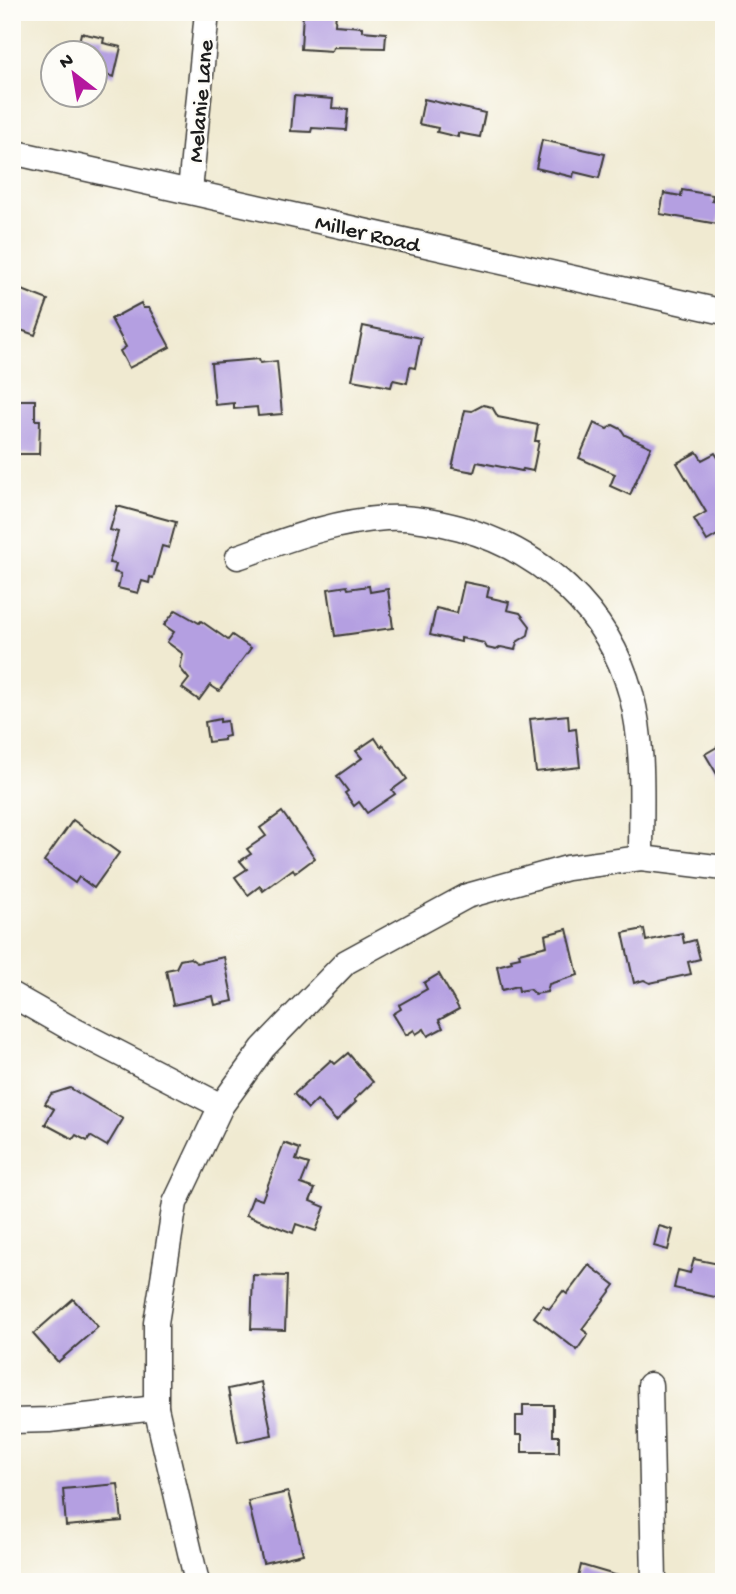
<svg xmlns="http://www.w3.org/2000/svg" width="736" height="1594" font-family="'Gochi Hand',sans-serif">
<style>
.building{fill:#b49fe1}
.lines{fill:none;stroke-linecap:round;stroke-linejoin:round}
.minor-casing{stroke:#3c3b37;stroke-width:27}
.minor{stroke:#fff;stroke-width:24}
.labels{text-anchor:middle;stroke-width:5;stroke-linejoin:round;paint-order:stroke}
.street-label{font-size:23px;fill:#1c1c1c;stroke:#fdfcf7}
</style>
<rect width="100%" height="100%" fill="#fdfcf7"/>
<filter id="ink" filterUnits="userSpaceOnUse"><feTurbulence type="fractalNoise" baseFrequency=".0143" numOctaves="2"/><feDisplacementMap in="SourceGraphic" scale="14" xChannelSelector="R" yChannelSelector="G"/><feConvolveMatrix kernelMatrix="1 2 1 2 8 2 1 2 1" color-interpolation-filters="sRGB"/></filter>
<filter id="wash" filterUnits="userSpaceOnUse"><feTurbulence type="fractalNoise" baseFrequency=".00686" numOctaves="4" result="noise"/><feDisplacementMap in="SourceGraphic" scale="28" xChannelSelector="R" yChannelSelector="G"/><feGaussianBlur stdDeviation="1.57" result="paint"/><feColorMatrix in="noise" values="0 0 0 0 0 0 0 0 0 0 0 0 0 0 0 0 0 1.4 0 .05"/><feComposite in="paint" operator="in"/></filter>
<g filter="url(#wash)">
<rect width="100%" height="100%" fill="#f0ead1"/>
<g id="blocks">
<!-- building -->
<g class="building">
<path d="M303 12H336L335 25 362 27V31L386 33 385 48 333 47 332 51 301 49Z"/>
<path d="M81 33 104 38 103 43 121 47 114 77 94 72V52H77Z"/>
<path d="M294 96 333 99 332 108 348 109 346 130 312 128 311 132 291 131Z"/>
<path d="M424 99 485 113 480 137 458 133V137L437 132 438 128 419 124Z"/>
<path d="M542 140 605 154 599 178 574 172 573 177 536 168Z"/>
<path d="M682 190 713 195 712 201 722 203 718 224 660 214 664 193 681 196Z"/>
<path d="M12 286 48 300 35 335 12 327Z"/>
<path d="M141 303 143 308H149L170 347 129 368 120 351 126 347 111 319Z"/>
<path d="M363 326 421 338 415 368 410 367 407 383 393 380 391 387 352 380Z"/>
<path d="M259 359 260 363 277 361 282 414 258 416 257 407 234 409V403L215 405 211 363Z"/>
<path d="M12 400H35V420H40L39 454H12Z"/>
<path d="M483 405 492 407 498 417 538 425 535 441H539L533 471 523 469 522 471 477 462 474 472 452 468 465 410 472 411Z"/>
<path d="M594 423 607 429 613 425 621 429 625 435 651 447 630 495 610 486 615 474 579 458Z"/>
<path d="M697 452 702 460 715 453 724 467V531L707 541 694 519 706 512 677 463Z"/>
<path d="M117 506 176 522 169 548 162 546 153 578 150 577 149 583 142 581 138 593 118 588 121 574 114 572 116 564 109 563 118 532 110 530Z"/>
<path d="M464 582 489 587 487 597 509 602 507 610 520 613 530 626 528 635 517 642 515 650 501 647 496 650 487 648 484 643 461 638V642L430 635 436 608 457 613Z"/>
<path d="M347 586 348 589 369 586 370 592 388 589 393 628 335 636 328 589Z"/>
<path d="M176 610 199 623 201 621 228 640 232 635 251 648 219 691 210 685 199 700 182 688 189 679 180 668 183 654 167 642 174 632 164 625Z"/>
<path d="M568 715 569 730 576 729 580 767 536 772 530 719Z"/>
<path d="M220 719V722L227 721 229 736 224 737V740L208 742 205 722Z"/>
<path d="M375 738 381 747 383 745 407 779 392 790 395 794 367 813 359 802 354 806 345 793 348 791 337 776 362 758 356 751Z"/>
<path d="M724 743V786L705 754Z"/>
<path d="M282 812 315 858 295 873 293 869 263 891 260 886 248 895 235 877 247 869 240 861 251 854 247 849 266 836 260 828Z"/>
<path d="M73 820 119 853 94 888 79 877 75 883 44 861Z"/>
<path d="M567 929 578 975 549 984 547 992 535 994 530 989 519 991 518 986 502 990 497 966 512 962 511 959 520 957 519 953 547 946 545 935Z"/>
<path d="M644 929 646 941 682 933 684 943 695 940 700 959 688 962 691 974 650 983 644 980 634 983 623 933Z"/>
<path d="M224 957 233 1001 215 1005 213 996 173 1005 166 970 176 968 180 960 190 958 197 963Z"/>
<path d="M439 974 459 1009 439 1020 443 1028 428 1036 424 1029 416 1034 414 1030 406 1035 393 1014 401 1009 399 1005 427 989 424 983Z"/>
<path d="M348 1053 373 1082 354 1100 356 1102 336 1121 317 1100 308 1109 294 1094 331 1060 335 1064Z"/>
<path d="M70 1088 123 1119 107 1146 90 1136 87 1141 76 1135 73 1139 45 1124 54 1109 45 1104 51 1094Z"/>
<path d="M284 1143 300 1149 296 1160 309 1164 301 1184 315 1189 310 1201 325 1207 316 1231 296 1224 293 1233 246 1215 253 1197 262 1200Z"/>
<path d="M659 1226 673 1230 668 1250 654 1246Z"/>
<path d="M694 1259 724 1265V1299L674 1288 678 1270 690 1273Z"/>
<path d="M589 1265 615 1285 582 1329 588 1334 577 1350 534 1317 543 1305 549 1309 563 1291 567 1294Z"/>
<path d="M253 1275 287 1276 285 1330 251 1329Z"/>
<path d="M73 1299 98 1327 58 1362 33 1334Z"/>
<path d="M261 1382 272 1435 238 1442 228 1389Z"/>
<path d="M523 1405H553V1436H559V1452H522V1435H516V1416H523Z"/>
<path d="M118 1484 122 1521 66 1526 63 1489Z"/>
<path d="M288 1492 303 1554 263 1563 248 1501Z"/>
<path d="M581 1565 625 1578 624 1582H577Z"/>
</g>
</g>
</g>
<g filter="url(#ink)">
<use href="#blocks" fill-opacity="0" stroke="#3c3b37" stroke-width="2"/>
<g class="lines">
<!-- minor casing -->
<g class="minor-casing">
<g id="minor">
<path d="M12 152 724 312"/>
<path d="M190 191 207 12"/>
<path d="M238 557C286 540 335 521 386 518 410 516 437 522 460 528 542 551 608 610 631 694 645 746 641 803 641 858"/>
<path d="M12 995 70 1028 221 1106"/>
<path d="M650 1385 654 1582"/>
<path d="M12 1421 49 1420 156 1408"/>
<path d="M197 1582 156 1408V1323L175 1203 221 1106 263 1048 346 962 467 896 567 868 641 858 724 868"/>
</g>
</g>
<!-- minor -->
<use href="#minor" class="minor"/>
</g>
</g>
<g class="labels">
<!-- street labels -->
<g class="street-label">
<text transform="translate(199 101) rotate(-85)" y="8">Melanie Lane</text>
<text transform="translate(368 232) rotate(13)" y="8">Miller Road</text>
</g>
</g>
<!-- margin -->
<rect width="736" height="1594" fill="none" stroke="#fdfcf7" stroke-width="42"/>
<!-- north arrow -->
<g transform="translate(74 74) rotate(329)"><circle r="33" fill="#fdfcf7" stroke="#a3a29f" stroke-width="2"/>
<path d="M0-5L12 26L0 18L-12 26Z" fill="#b5179e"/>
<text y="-10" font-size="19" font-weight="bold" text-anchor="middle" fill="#1c1c1c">N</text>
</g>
</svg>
